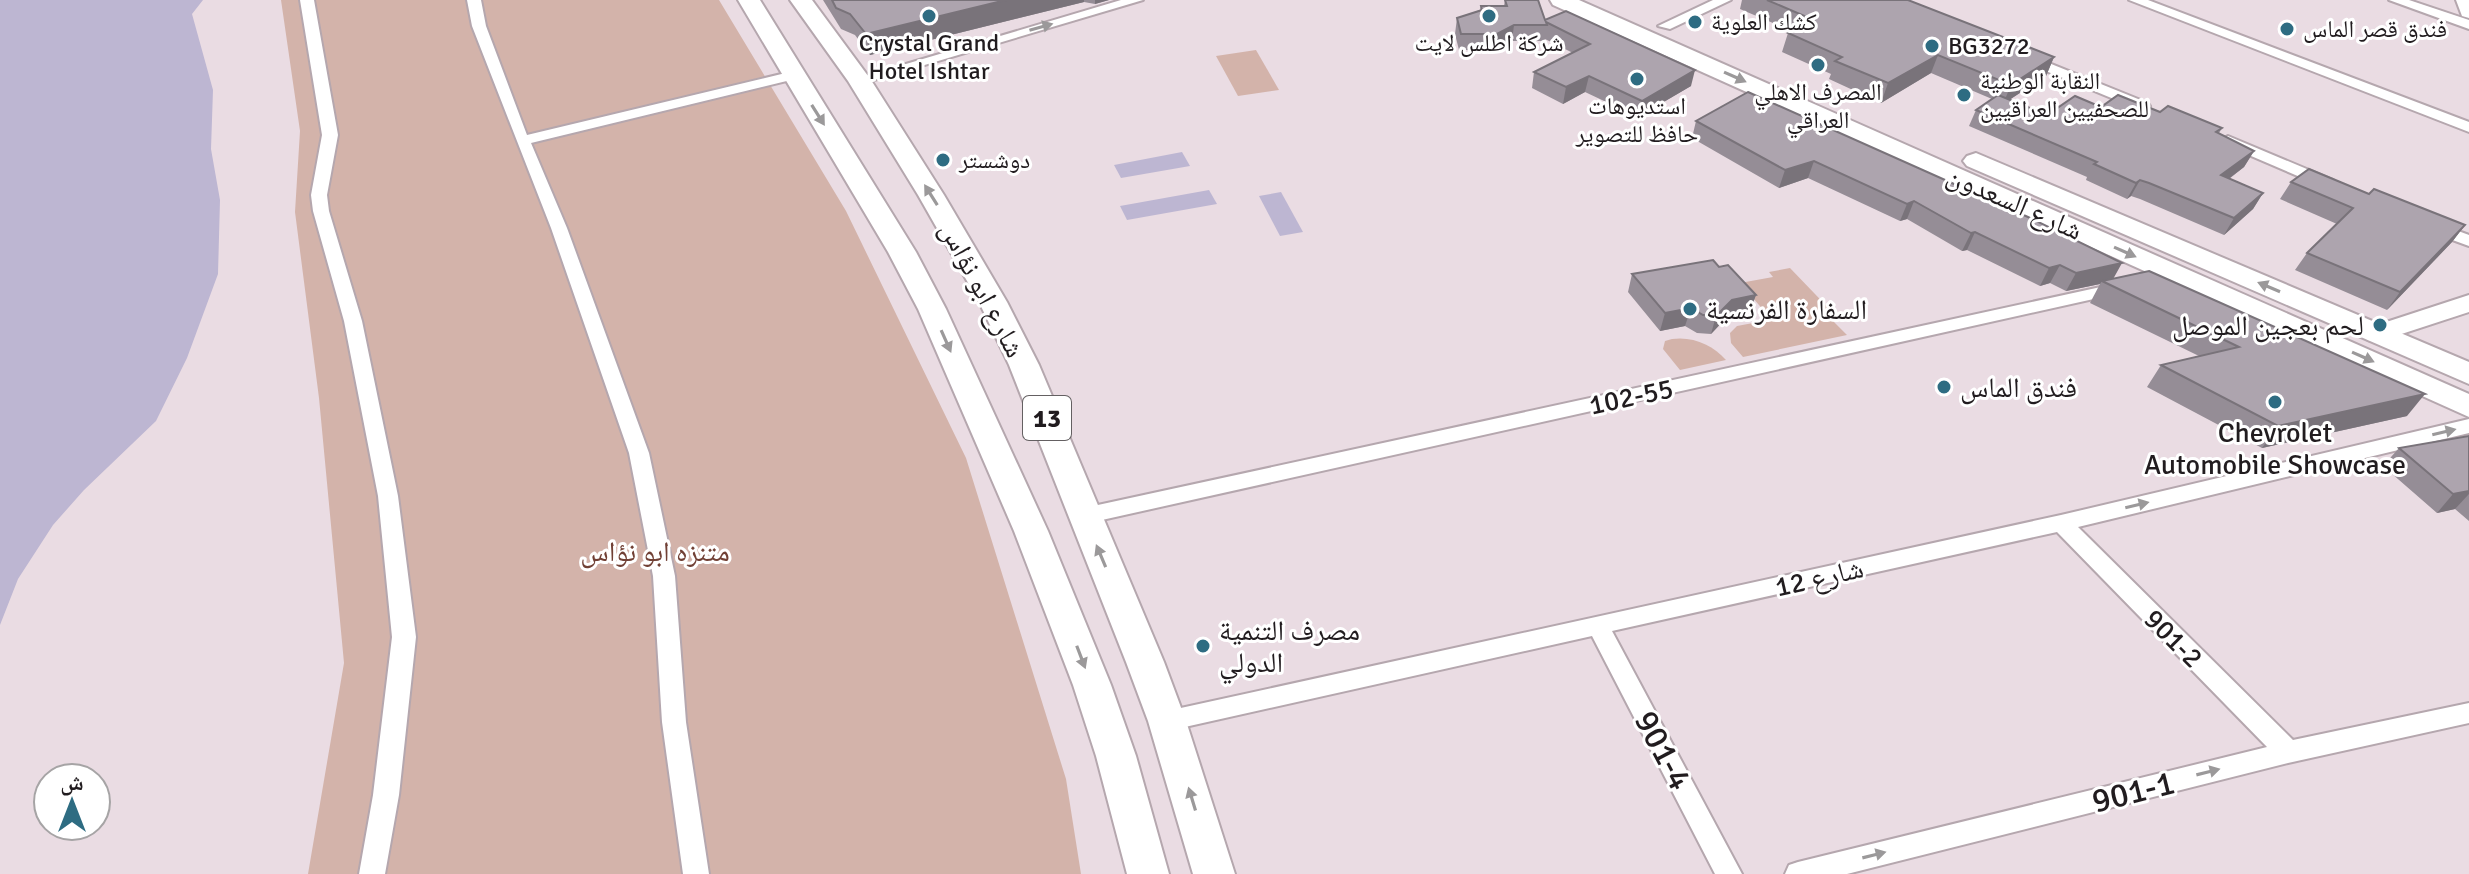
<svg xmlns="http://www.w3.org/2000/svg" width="2469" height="874" font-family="Signika,'Noto Naskh Arabic',sans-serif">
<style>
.green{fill:#d3b3aa}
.water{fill:#bdb6d2}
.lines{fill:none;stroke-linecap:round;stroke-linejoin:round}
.minor-casing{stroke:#b5a7ae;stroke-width:4}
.secondary-casing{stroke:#b5a7ae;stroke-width:4}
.primary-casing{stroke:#b5a7ae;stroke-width:4}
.minor{fill:#fff;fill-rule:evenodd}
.secondary{fill:#fff;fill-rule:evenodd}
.primary{fill:#fff;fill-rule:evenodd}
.wall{fill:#958d96}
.shaded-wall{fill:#79737a}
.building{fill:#ada4ae;stroke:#79737a;stroke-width:2}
.oneway{fill:#9b999a}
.poi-dot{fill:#2e6c82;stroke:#fff;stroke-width:3}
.labels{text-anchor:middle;stroke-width:6;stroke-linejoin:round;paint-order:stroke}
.far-poi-label{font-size:24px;fill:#211c1f;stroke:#fff;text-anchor:start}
.shield{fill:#fff;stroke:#646062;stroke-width:2}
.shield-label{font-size:26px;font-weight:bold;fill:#211c1f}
.street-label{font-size:28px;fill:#211c1f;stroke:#fff}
.poi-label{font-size:28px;fill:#211c1f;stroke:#fff;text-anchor:start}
.park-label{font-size:28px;fill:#714035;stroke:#fff}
.near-street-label{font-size:34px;fill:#211c1f;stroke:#fff}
</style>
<rect width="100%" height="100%" fill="#eadce3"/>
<!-- green -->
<g class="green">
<path d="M281 0H719L846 211 966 458 1066 779 1081 874H308L344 663 319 398 295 212 300 131Z"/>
<path d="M1256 50 1279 90 1238 96 1216 56Z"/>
<path d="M1790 268 1839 319 1834 322 1847 335 1743 357 1731 343 1730 333 1737 326 1764 321 1758 314 1765 312 1740 283 1773 277 1769 272Z"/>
<path d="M1672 339C1693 336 1713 345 1726 360L1680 370 1663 349 1665 341Z"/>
</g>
<!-- water -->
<g class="water">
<path d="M0 0H203L192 14 213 90 211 149 220 200 218 274 187 358 156 421 84 490 53 525 18 579 0 625Z"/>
<path d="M1182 152 1190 166 1121 178 1114 165Z"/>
<path d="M1209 190 1217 204 1127 220 1120 206Z"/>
<path d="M1281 192 1303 232 1280 236 1259 196Z"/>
</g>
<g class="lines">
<!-- minor casing -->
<g class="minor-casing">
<g id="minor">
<path d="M300 0H314L338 135 327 195 329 211 362 321 398 496 416 637 399 795 385 874H359L373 795 392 637 378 496 344 321 313 211 311 195 322 135Z"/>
<path d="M467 0H481L486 26 527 135 794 71 801 75 799 78 531 143 567 228 649 453 675 576 686 722 709 874H683L662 722 653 576 629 453 551 228 472 26Z"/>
<path d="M1121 0H1143L864 83 859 84 852 80Z"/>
<path d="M1713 0H1731L1670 29 1658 26Z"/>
<path d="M2129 0H2148L2469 122V132Z"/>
<path d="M2389 0H2409L2469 20V29Z"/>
<path d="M2024 53 2148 103 2150 106 2143 110 2138 109 2019 60V54Z"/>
<path d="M2228 136 2333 180 2335 183 2327 188 2321 186 2223 144 2220 141Z"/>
<path d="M2431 221 2469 235V246L2425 230 2423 226Z"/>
<path d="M2119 283 2128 288 2125 292 1084 524 1077 522 1073 516 1077 510 1084 508Z"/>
<path d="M2469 419V433L2078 527 2293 740 2469 703V723L2288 763 1847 874H1785L1789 865 1798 862 2267 747 2057 532 1612 631 1742 874H1715L1592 636 1167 731 1158 728 1155 721 1158 714 1167 711 2061 515Z"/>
</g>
</g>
<!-- secondary casing -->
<g class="secondary-casing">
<g id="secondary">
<path d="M2456 0H2469V18L2462 16Z"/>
<path d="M2469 295V312L2377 342 2368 340 2364 334 2368 328Z"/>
</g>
</g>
<!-- primary casing -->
<g class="primary-casing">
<g id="primary">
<path d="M738 0H760L916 252 946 309 1048 531 1111 685 1136 756 1169 874H1127L1096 756 1073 685 1014 531 918 309 888 252Z"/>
<path d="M790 0H812L871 80 944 195 1007 302 1039 365 1164 662 1186 721 1235 874H1193L1148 721 1126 662 1009 365 979 302 918 195 848 81Z"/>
<path d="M1550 0H1579L2469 394V417L1553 5Z"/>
<path d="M1976 153 2469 362V384L1967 166 1963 161 1967 156Z"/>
</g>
</g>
<!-- minor -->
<use href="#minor" class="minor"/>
<!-- secondary -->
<use href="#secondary" class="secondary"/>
<!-- primary -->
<use href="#primary" class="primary"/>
</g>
<!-- wall -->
<g class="wall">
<path d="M823 0H1109L1095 4 1084 2 870 55 855 35 841 29Z"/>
<path d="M1505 0 1545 20 1691 86 1638 117 1585 92 1563 104 1532 88 1534 72 1573 53 1545 39 1544 41H1512L1494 50H1459L1455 34 1457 18 1480 10 1481 6H1504Z"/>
<path d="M1742 0H1908L2054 57 2046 76 2009 100 2047 115 2101 107 2160 112 2222 128 2219 133 2254 151 2244 167 2229 179 2263 193 2253 209 2224 235 2140 199 2131 196 2127 199 2086 180 2087 177 1969 126 1976 110 1992 99 1931 73 1881 103 1829 79 1831 74 1782 52 1788 33 1792 31 1740 9Z"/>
<path d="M1748 92 2113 279 2407 416 2262 448 2147 387 2161 365 2199 356 2090 303 2100 284 2066 291 2050 283 2040 286 1967 250 1962 251 1907 219 1900 221 1808 178 1779 188 1692 138 1696 121Z"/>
<path d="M2291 182 2369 194 2465 225 2452 242 2387 310 2295 270 2307 253 2337 224 2280 199Z"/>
<path d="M1719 267 1756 295 1749 313 1726 318 1711 334 1697 333 1685 326 1660 331 1628 292 1632 274Z"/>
<path d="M2469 436V521L2455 509 2437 513 2383 466 2399 448Z"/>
</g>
<!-- shaded-wall -->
<g class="shaded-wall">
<path d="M1006 0H1084V2L870 55 866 34Z"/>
<path d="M1095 0H1109L1095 4Z"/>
<path d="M1514 25 1512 41 1494 50 1497 34Z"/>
<path d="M1938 55 1931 73 1881 103 1888 83Z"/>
<path d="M2054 57 2046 76 2003 104 2011 85Z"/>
<path d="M1695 70 1691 86 1638 117 1642 101Z"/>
<path d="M1589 76 1585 92 1563 104 1566 87Z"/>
<path d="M2254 151 2244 167 2211 192 2221 175Z"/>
<path d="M1814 161 1808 178 1779 188 1785 170Z"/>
<path d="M2140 180 2131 196 2127 199 2136 183Z"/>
<path d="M2263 193 2253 209 2224 235 2234 218Z"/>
<path d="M1914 201 1907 219 1900 221 1907 204Z"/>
<path d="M2465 225 2452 242 2387 310 2400 292Z"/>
<path d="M1975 232 1967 250 1962 251 1971 233Z"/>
<path d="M2122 263 2112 281H2102L2100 284 2066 291 2076 273Z"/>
<path d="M2060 265 2050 283 2040 286 2049 268Z"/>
<path d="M1756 295 1749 313 1726 318 1711 334 1716 316 1732 300Z"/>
<path d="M1691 308 1685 326 1660 331 1665 313Z"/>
<path d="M2425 394 2407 416 2262 448 2278 426Z"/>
<path d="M2469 491V494L2455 509 2437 513 2453 494Z"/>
</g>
<!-- building -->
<g class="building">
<path d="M832 0H1006L866 34 850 14 836 8Z"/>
<path d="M1505 0H1538L1545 20 1566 11 1695 70 1642 101 1589 76 1566 87 1534 72 1590 44 1546 22 1547 25H1514L1497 34H1461L1457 18 1482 10 1481 6H1507Z"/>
<path d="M1767 0H1908L2054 57 2011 85 1938 55 1888 83 1835 61 1842 57 1788 33 1814 20Z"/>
<path d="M1748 92 2028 217 2122 263 2076 273 2060 265 2049 268 1975 232 1971 233 1914 201 1907 204 1814 161 1785 170 1696 121Z"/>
<path d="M1998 95 2047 115 2075 96 2101 107 2118 95 2160 112 2168 106 2222 128 2216 132 2254 151 2221 175 2263 193 2234 218 2149 183 2140 180 2136 183 2094 164 2097 162 1976 110Z"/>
<path d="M2309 169 2369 194 2374 189 2465 225 2400 292 2307 253 2353 208 2291 182Z"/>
<path d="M1713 260 1719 267 1728 265 1756 295 1732 300 1716 316 1703 315 1691 308 1665 313 1632 274Z"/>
<path d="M2149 271 2425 394 2278 426 2161 365 2239 347 2102 281Z"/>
<path d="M2469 436V491L2453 494 2399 448Z"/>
</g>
<!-- one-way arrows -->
<defs><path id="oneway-solid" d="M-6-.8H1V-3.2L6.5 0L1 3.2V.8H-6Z" transform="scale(2)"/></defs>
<g class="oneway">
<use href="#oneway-solid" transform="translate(1041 27) rotate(-16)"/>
<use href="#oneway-solid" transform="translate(1735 77) rotate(24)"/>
<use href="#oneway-solid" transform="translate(818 115) rotate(58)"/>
<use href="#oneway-solid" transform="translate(931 195) rotate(-122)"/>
<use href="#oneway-solid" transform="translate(2125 252) rotate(24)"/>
<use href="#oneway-solid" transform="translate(2269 287) rotate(-157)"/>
<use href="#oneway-solid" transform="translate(946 341) rotate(66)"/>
<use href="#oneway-solid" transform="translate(2363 357) rotate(24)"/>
<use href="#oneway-solid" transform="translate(2444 432) rotate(-13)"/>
<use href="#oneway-solid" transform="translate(2137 505) rotate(-13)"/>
<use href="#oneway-solid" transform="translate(1101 556) rotate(-113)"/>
<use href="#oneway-solid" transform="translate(1081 657) rotate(69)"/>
<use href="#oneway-solid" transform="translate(2208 772) rotate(-14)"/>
<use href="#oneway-solid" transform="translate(1192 799) rotate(-107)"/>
<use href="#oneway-solid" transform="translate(1874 855) rotate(-14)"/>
</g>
<!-- markers -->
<g class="poi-dot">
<circle cx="929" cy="16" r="8"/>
<circle cx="1489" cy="16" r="8"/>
<circle cx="1695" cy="22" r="8"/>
<circle cx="2287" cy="29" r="8"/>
<circle cx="1932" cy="46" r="8"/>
<circle cx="1818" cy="65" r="8"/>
<circle cx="1637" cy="79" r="8"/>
<circle cx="1964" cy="95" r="8"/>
<circle cx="943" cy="160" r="8"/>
<circle cx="1690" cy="309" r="8"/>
<circle cx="2380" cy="325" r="8"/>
<circle cx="1944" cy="387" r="8"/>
<circle cx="2275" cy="402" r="8"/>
<circle cx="1203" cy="646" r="8"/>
</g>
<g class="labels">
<!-- far-poi labels -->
<g class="far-poi-label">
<text x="1711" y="30">كشك العلوية</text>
<text x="2303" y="37">فندق قصر الماس</text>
<text x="929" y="51" text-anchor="middle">Crystal Grand<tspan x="929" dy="28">Hotel Ishtar</tspan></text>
<text x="1489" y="51" text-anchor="middle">شركة اطلس لايت</text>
<text x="1948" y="54">BG3272</text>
<text x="1980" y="89">النقابة الوطنية<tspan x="1980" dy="28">للصحفيين العراقيين</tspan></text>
<text x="1818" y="100" text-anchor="middle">المصرف الاهلي<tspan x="1818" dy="28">العراقي</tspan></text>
<text x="1637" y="114" text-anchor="middle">استديوهات<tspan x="1637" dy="28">حافظ للتصوير</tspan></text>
<text x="959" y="168">دوشستر</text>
</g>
<!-- shield labels -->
<rect class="shield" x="1023" y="396" width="48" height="44" rx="6"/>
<g class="shield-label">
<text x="1047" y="427">13</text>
</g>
<!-- street labels -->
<g class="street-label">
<text transform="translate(2015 202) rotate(24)" y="10">شارع السعدون</text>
<text transform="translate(983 289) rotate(62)" y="10">شارع ابو نؤاس</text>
<text transform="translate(1631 396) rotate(-12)" y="10">102-55</text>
<text transform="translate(1819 577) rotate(-13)" y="10">شارع 12</text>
<text transform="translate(2174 638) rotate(45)" y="10">901-2</text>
</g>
<!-- poi labels -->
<g class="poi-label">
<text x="1706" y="319">السفارة الفرنسية</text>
<text x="2364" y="335" text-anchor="end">لحم بعجين الموصل</text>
<text x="1960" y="397">فندق الماس</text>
<text x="2275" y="442" text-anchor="middle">Chevrolet<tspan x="2275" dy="32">Automobile Showcase</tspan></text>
<text x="1219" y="640">مصرف التنمية<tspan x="1219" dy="32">الدولي</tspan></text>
</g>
<!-- park labels -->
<g class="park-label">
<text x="655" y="561">متنزه ابو نؤاس</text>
</g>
<!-- near-street labels -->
<g class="near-street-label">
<text transform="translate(1664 750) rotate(62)" y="12">901-4</text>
<text transform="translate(2133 791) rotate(-14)" y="12">901-1</text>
</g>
</g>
<!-- north arrow -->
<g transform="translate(72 802)"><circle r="38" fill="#ffffff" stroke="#a6a4a5" stroke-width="2"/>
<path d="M0-6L14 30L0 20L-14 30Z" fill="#2e6c82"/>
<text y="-12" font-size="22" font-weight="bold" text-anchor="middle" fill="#211c1f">ش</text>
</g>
</svg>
